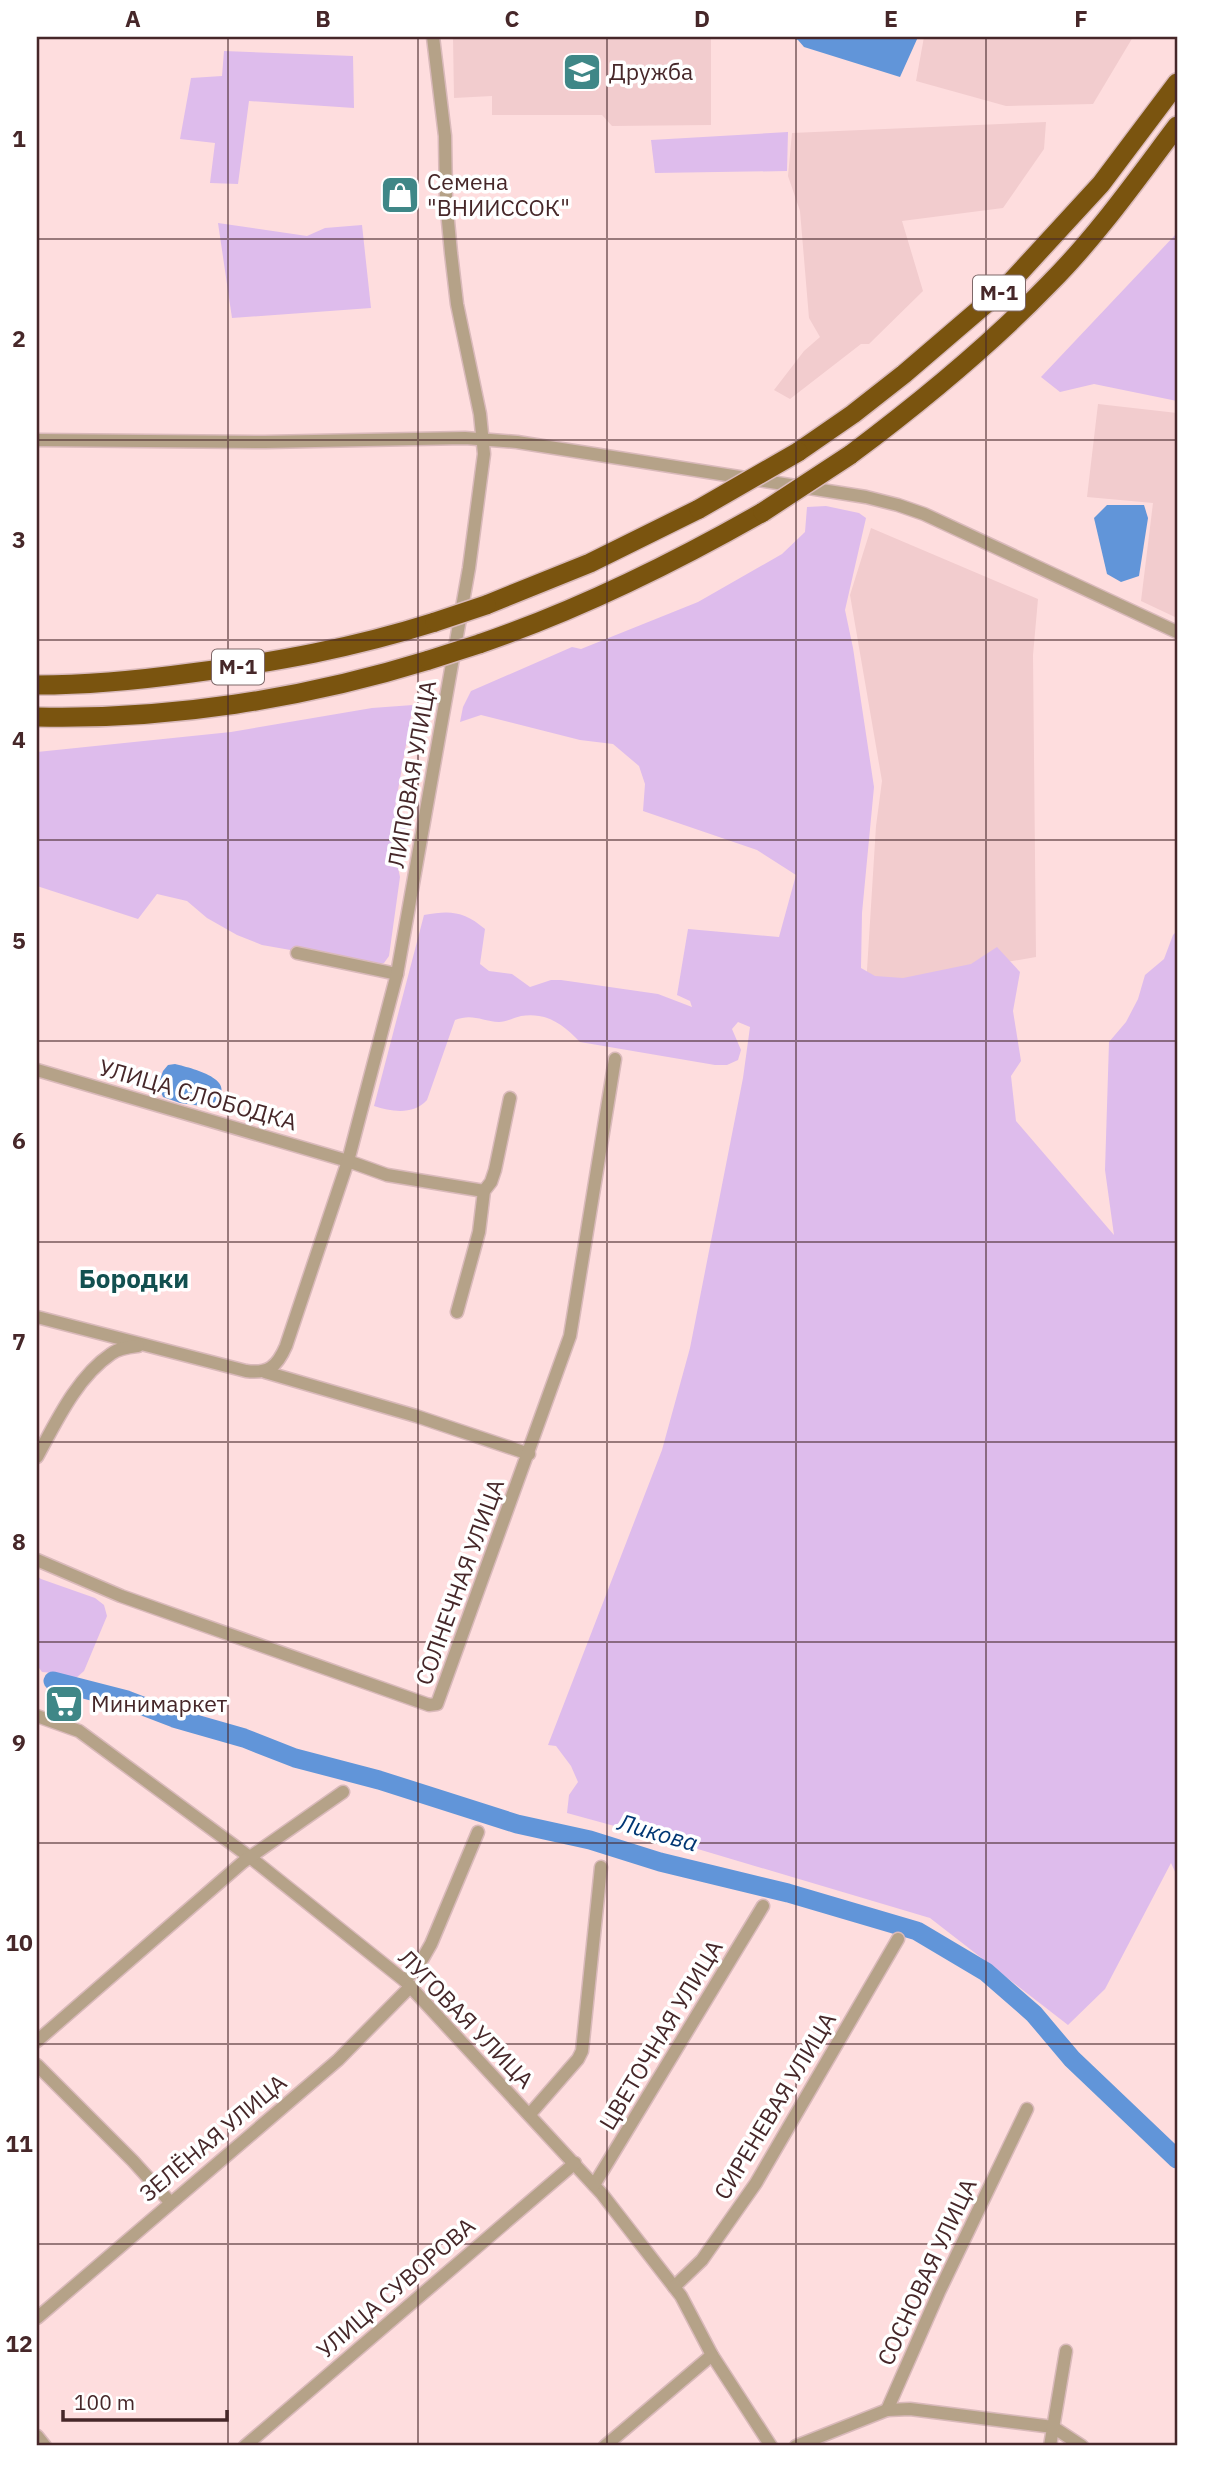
<svg xmlns="http://www.w3.org/2000/svg" width="1214" height="2483" font-family="'IBM Plex Sans',sans-serif">
<style>
.built{fill:#f2ccce}
.green{fill:#debcec}
.water{fill:#6195d9}
.lines{fill:none;stroke-linecap:round;stroke-linejoin:round}
.river{stroke:#6195d9;stroke-width:19}
.minor-casing{stroke:#d9b9ba;stroke-width:15}
.highway-casing{stroke:#d9b9ba;stroke-width:22}
.minor{stroke:#b5a288;stroke-width:12}
.highway{stroke:#7a540f;stroke-width:19}
.highway-bridge-casing{stroke:#d9b9ba;stroke-width:22;stroke-linecap:butt}
.highway-bridge{stroke:#7a540f;stroke-width:19}
.grid{fill:none;stroke:#462729;stroke-width:2;stroke-opacity:0.55}
.labels{text-anchor:middle;stroke-width:7;stroke-linejoin:round;paint-order:stroke}
.shield{fill:#fff;stroke:#7e6869;stroke-width:2}
.shield-label{font-size:21px;font-weight:bold;fill:#462729}
.poi-label{font-size:23px;fill:#462729;stroke:#fff;text-anchor:start}
.street-label{font-size:23px;fill:#462729;stroke:#fff}
.water-label{font-size:24px;font-style:italic;fill:#003673;stroke:#fff}
.quarter-label{font-size:26px;font-weight:bold;fill:#125050;stroke:#fff}
.neatline{fill:none;stroke:#462729;stroke-width:2.5}
.grid-label{font-size:23px;text-anchor:middle;font-weight:bold;fill:#462729}
</style>
<rect width="100%" height="100%" fill="#feddde"/>
<!-- built -->
<g class="built">
<path d="M453 37H711V125L612 126 602 115H492V96L454 98Z"/>
<path d="M924 37H1133L1093 104 1006 106 916 81Z"/>
<path d="M1046 122 1044 149 1003 208 902 221 923 291 869 344H861L790 399 774 390 804 351 820 337 809 318 800 211 788 176 792 133Z"/>
<path d="M1098 404 1177 413V618L1141 601 1153 503 1087 497Z"/>
<path d="M871 528 1038 599 1033 655 1036 957 866 986 876 826 882 781 850 595Z"/>
</g>
<!-- green -->
<g class="green">
<path d="M224 51 353 56 354 108 249 101 238 184 210 183 215 143 180 139 191 78 222 76Z"/>
<path d="M788 132 787 171 655 173 651 140Z"/>
<path d="M218 223 307 236 325 228 362 225 371 308 232 318Z"/>
<path d="M1177 233V401L1094 384 1060 392 1041 377Z"/>
<path d="M826 506 859 513 866 518 845 610 853 648 874 787 862 913 861 968 875 976 903 978 971 964 997 947 1020 972 1013 1011 1021 1061 1011 1076 1016 1121 1114 1235 1105 1170 1109 1042 1126 1022 1138 999 1145 975 1164 959 1173 935 1177 931V1876L1171 1863 1105 1989 1068 2025 930 1918 691 1847 567 1813 569 1795 578 1782 571 1766 556 1746 548 1745 662 1450 690 1348 743 1078 750 1027 738 1022 732 1029 741 1050 738 1060 727 1065H715L580 1042C563 1024 546 1012 521 1016 513 1018 506 1022 499 1022 482 1021 472 1013 455 1020L427 1100C414 1115 392 1112 374 1106L424 915C450 910 464 911 485 929L480 964 489 971 512 974 530 987 551 980H561L658 994 692 1007 690 1001 677 995 688 929 779 937 796 875 757 850 643 811 645 784 639 766 613 744 580 740 481 715 460 722 463 707 471 691 572 647 581 649 698 602 782 554 805 532 807 507Z"/>
<path d="M413 705 394 813H405L406 826 397 863 400 877 389 956 384 963 376 965 262 945 237 935 207 918 187 901 157 894 138 919 37 886V752L231 732 372 708Z"/>
<path d="M37 1576 41 1579 95 1598 104 1605 107 1616 84 1671 76 1678 64 1680 54 1673 42 1672 37 1665Z"/>
</g>
<!-- water -->
<g class="water">
<path d="M788 37H918L900 77 804 47 798 40Z"/>
<path d="M1107 505H1144L1148 518 1139 576 1121 582 1107 574 1094 518Z"/>
<path d="M175 1064C195 1069 245 1081 209 1107L180 1103 163 1097 158 1085 163 1071 168 1065Z"/>
</g>
<g class="lines">
<!-- river -->
<path class="river" d="M53 1681 127 1700 174 1718 244 1738 295 1758 379 1780 517 1824 590 1840 660 1862 788 1893 917 1931 986 1972 1034 2014 1072 2059 1177 2159"/>
<!-- minor casing -->
<g class="minor-casing">
<g id="minor">
<path d="M37 440 265 442 465 438 517 442 866 497 898 505 924 514 1177 632"/>
<path d="M297 953 397 974"/>
<path d="M37 1070 348 1161 387 1175 484 1191"/>
<path d="M457 1312 479 1232 484 1191 491 1182 495 1170 510 1098"/>
<path d="M37 1317 246 1371C268 1374 277 1367 286 1346L348 1161 397 974 469 568 484 454 480 414 457 304 451 253 446 200 445 136 433 37"/>
<path d="M265 1372 416 1416 529 1454"/>
<path d="M37 1457C56 1422 77 1377 111 1354 119 1348 129 1347 138 1346"/>
<path d="M37 1560 121 1596 429 1705 437 1704 570 1336 615 1059"/>
<path d="M37 1716 79 1731 251 1858 405 1981 602 2194 681 2296 712 2355 771 2446"/>
<path d="M405 1981 423 1958 431 1944 478 1832"/>
<path d="M37 2041 243 1862 343 1792"/>
<path d="M37 2065 133 2161 170 2202"/>
<path d="M530 2114 578 2059 582 2051 601 1867"/>
<path d="M594 2185 763 1906"/>
<path d="M674 2287 702 2260 756 2183 898 1939"/>
<path d="M37 2318 338 2060 411 1986"/>
<path d="M887 2410 939 2292 1027 2109"/>
<path d="M37 2436 45 2446"/>
<path d="M245 2446 575 2163"/>
<path d="M605 2446 712 2355"/>
<path d="M796 2446 887 2410 910 2409 1053 2427 1082 2446"/>
<path d="M1050 2446 1066 2351"/>
</g>
</g>
<!-- highway casing -->
<g class="highway-casing">
<g id="highway">
<path d="M798 452 853 414 904 374 1009 284 1101 184 1177 83"/>
<path d="M850 455C921 402 988 347 1049 284 1097 236 1137 179 1177 126"/>
<path d="M486 605 590 563 699 509"/>
<path d="M479 644C579 610 672 564 763 512"/>
<path d="M37 685C88 685 140 680 191 673 276 662 353 648 435 622"/>
<path d="M37 717C168 720 303 699 429 660"/>
</g>
</g>
<!-- minor -->
<use href="#minor" class="minor"/>
<!-- highway -->
<use href="#highway" class="highway"/>
<!-- highway-bridge casing -->
<g class="highway-bridge-casing">
<g id="highway-bridge">
<path d="M699 509 798 452"/>
<path d="M763 512 850 455"/>
<path d="M435 622 486 605"/>
<path d="M429 660 479 644"/>
</g>
</g>
<!-- highway-bridge -->
<use href="#highway-bridge" class="highway-bridge"/>
</g>
<!-- grid -->
<path class="grid" d="M228 37V2446M418 37V2446M607 37V2446M796 37V2446M986 37V2446M37 239H1177M37 440H1177M37 640H1177M37 840H1177M37 1041H1177M37 1242H1177M37 1442H1177M37 1642H1177M37 1843H1177M37 2044H1177M37 2244H1177"/>
<!-- icons -->
<defs>
<g id="school-square" transform="scale(2.0125)"><rect x="-9" y="-9" width="18" height="18" rx="4" fill="#3f8787" stroke="#fff"/><path d="M0-5L7-2L0 1L-7-2ZM-4 1L0 2.5L4 1V4Q0 6-4 4Z" fill="#fff"/></g>
<g id="shop-square" transform="scale(2.0125)"><rect x="-9" y="-9" width="18" height="18" rx="4" fill="#3f8787" stroke="#fff"/><path d="M-5-2.5h2.3a2.7 3.5 0 0 1 5.4 0H5L5.5 6h-11ZM-1.5-2.5h3a1.5 2.3 0 0 0-3 0Z" fill="#fff"/></g>
<g id="supermarket-square" transform="scale(2.0125)"><rect x="-9" y="-9" width="18" height="18" rx="4" fill="#3f8787" stroke="#fff"/><path d="M-6-5.5h2.5l.6 2H6L4.5 2H-2.5L-4.4-4H-6ZM-1.5 3.2a1.3 1.3 0 1 0 .1 0ZM3 3.2a1.3 1.3 0 1 0 .1 0Z" fill="#fff"/></g>
</defs>
<g fill-rule="evenodd">
<use href="#school-square" x="582" y="72"/>
<use href="#shop-square" x="400" y="195"/>
<use href="#supermarket-square" x="64" y="1704"/>
</g>
<g class="labels">
<!-- shield labels -->
<g class="shield">
<rect x="973" y="275.5" width="52" height="35" rx="5"/>
<rect x="212" y="649.5" width="52" height="35" rx="5"/>
</g>
<g class="shield-label">
<text x="999" y="300">М-1</text>
<text x="238" y="674">М-1</text>
</g>
<!-- poi labels -->
<g class="poi-label">
<text x="609" y="80">Дружба</text>
<text x="427" y="190">Семена<tspan x="427" dy="26">"ВНИИССОК"</tspan></text>
<text x="91" y="1712">Минимаркет</text>
</g>
<!-- street labels -->
<g class="street-label">
<text transform="translate(412 774) rotate(-80)" y="8">ЛИПОВАЯ УЛИЦА</text>
<text transform="translate(198 1095) rotate(16)" y="8">УЛИЦА СЛОБОДКА</text>
<text transform="translate(460 1582) rotate(-70)" y="8">СОЛНЕЧНАЯ УЛИЦА</text>
<text transform="translate(466 2019) rotate(46)" y="8">ЛУГОВАЯ УЛИЦА</text>
<text transform="translate(661 2035) rotate(-59)" y="8">ЦВЕТОЧНАЯ УЛИЦА</text>
<text transform="translate(775 2106) rotate(-59)" y="8">СИРЕНЕВАЯ УЛИЦА</text>
<text transform="translate(213 2138) rotate(-40)" y="8">ЗЕЛЁНАЯ УЛИЦА</text>
<text transform="translate(927 2272) rotate(-65)" y="8">СОСНОВАЯ УЛИЦА</text>
<text transform="translate(396 2288) rotate(-41)" y="8">УЛИЦА СУВОРОВА</text>
</g>
<!-- water labels -->
<g class="water-label">
<text transform="translate(658 1833) rotate(16)" y="8">Ликова</text>
</g>
<!-- quarter labels -->
<g class="quarter-label">
<text x="134" y="1288">Бородки</text>
</g>
</g>
<!-- border -->
<rect width="1214" height="2483" fill="none" stroke="#ffffff" stroke-width="77"/>
<!-- scale -->
<path d="M63 2410v10h164v-10" fill="none" stroke="#462729" stroke-width="3.5"/>
<text x="74" y="2410" font-size="21" fill="#462729" stroke="#ffffff" stroke-width="5" paint-order="stroke">100 m</text>
<rect x="38" y="38" width="1138" height="2406" class="neatline"/>
<g class="grid-label">
<text x="133" y="27">A</text>
<text x="323" y="27">B</text>
<text x="512" y="27">C</text>
<text x="702" y="27">D</text>
<text x="891" y="27">E</text>
<text x="1081" y="27">F</text>
<text x="19" y="147">1</text>
<text x="19" y="347">2</text>
<text x="19" y="548">3</text>
<text x="19" y="748">4</text>
<text x="19" y="949">5</text>
<text x="19" y="1149">6</text>
<text x="19" y="1350">7</text>
<text x="19" y="1550">8</text>
<text x="19" y="1751">9</text>
<text x="19" y="1951">10</text>
<text x="19" y="2152">11</text>
<text x="19" y="2352">12</text>
</g>
</svg>
